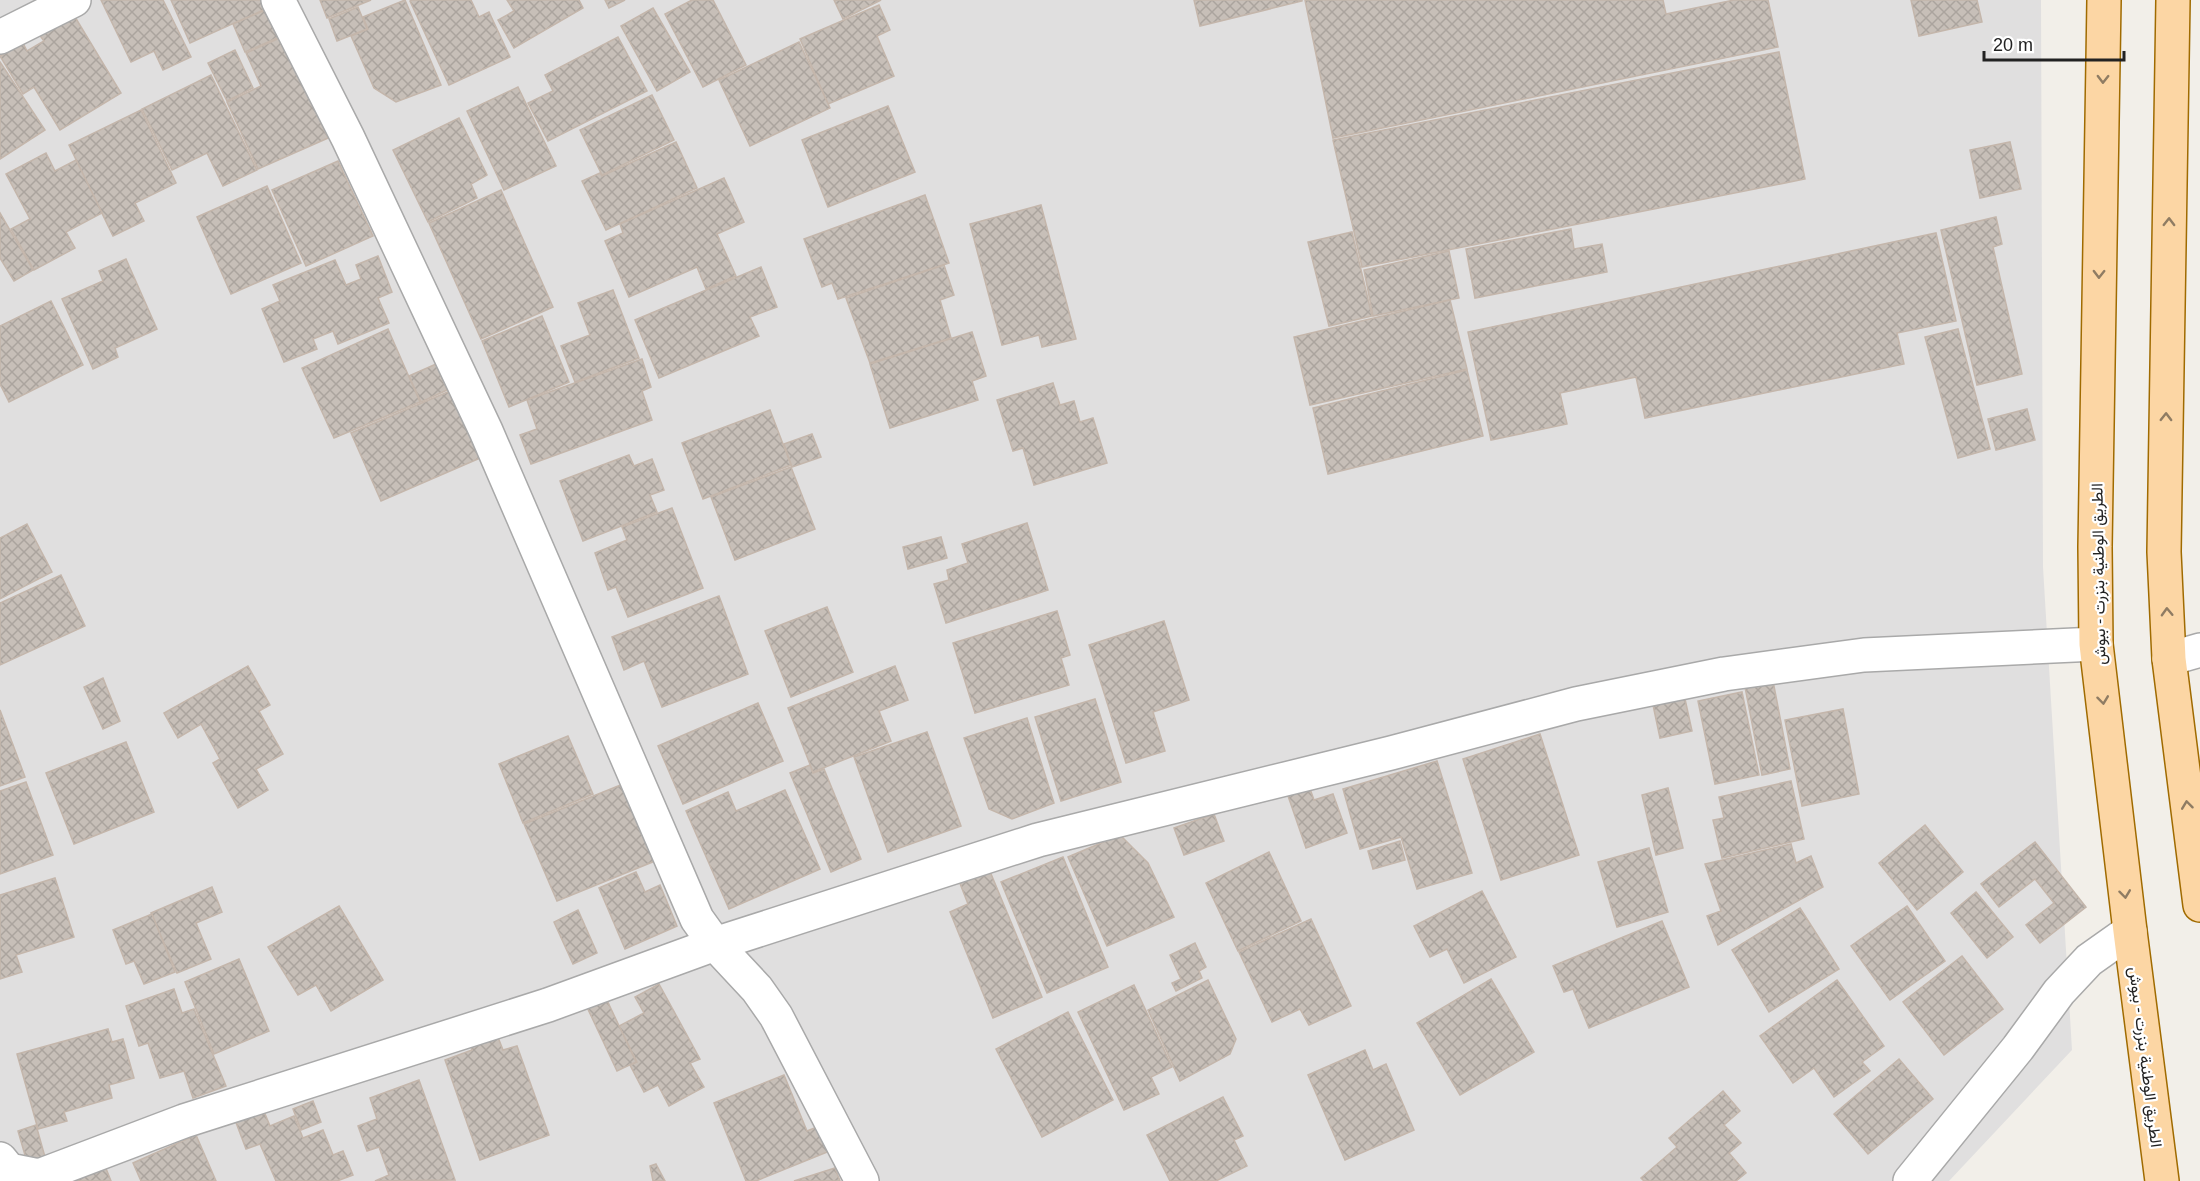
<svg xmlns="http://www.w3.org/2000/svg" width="2200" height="1181" font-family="Arial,Vazirmatn,sans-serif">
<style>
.residential{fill:#e0dfdf}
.building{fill:url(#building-cross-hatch);stroke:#c4b6ab;stroke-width:1.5}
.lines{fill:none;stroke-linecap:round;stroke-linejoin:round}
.minor-casing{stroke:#a9a9a9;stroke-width:36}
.primary-casing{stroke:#a06b00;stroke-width:36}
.minor{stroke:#fff;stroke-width:33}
.primary{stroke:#fcd6a4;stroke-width:33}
.oneway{stroke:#8f7c63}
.labels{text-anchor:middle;stroke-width:4.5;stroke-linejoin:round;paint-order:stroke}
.street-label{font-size:16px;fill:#222;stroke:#fff}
</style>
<defs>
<pattern id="building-cross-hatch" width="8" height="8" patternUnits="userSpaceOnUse" patternTransform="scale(1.5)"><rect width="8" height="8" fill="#c7bfb8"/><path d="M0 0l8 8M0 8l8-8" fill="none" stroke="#aba49e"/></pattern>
</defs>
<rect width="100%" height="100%" fill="#f2efe9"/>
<!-- residential -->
<path class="residential" d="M0 0H2041L2043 567 2072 1050 1949 1181H0Z"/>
<!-- building -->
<g class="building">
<path d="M101 0H163L191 57 163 70 154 51 131 62Z"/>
<path d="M171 0H267L270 7 190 43Z"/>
<path d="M320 0H371L327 18Z"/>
<path d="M405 0 441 85 396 102 374 88 351 36 368 29 363 17Z"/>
<path d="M412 0H471L479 17 489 12 510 57 449 85 410 1Z"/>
<path d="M507 0H579L583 8 514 48 498 20 514 11Z"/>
<path d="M605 0H625L609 8Z"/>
<path d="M692 0H713L746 65 703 87 665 14Z"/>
<path d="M834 0H881L843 19Z"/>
<path d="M1194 0H1302V1L1200 26Z"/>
<path d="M1305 0H1663L1666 14 1734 0H1768L1778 47 1333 138Z"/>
<path d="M1911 0H1977L1982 22 1919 36Z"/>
<path d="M879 5 890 30 877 36 894 76 828 104 800 39Z"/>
<path d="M358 7 367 29 337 41 329 19Z"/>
<path d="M270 8 282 36 245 52 233 24Z"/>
<path d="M653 8 690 72 657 91 621 26Z"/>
<path d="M72 12 121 93 60 130 34 87 23 94 0 56 23 43 27 51 44 41 38 33Z"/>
<path d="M282 37 328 138 258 169 227 102 261 86 246 53Z"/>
<path d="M618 37 647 91 548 141 528 103 553 91 545 75Z"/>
<path d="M799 42 830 108 750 146 719 80Z"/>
<path d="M235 50 253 88 227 101 208 63Z"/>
<path d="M1779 52 1805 179 1362 267 1333 140Z"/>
<path d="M0 62 45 130 0 159Z"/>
<path d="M211 75 257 170 223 186 207 153 172 170 142 109Z"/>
<path d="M518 87 556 166 504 190 467 111Z"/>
<path d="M652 95 674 140 602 175 580 130Z"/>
<path d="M888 106 915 172 828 207 802 140Z"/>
<path d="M141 110 176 183 135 203 144 221 113 236 69 145Z"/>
<path d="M459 118 487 175 471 184 477 198 428 222 393 150Z"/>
<path d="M676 142 697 188 606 230 582 181 600 173 602 176Z"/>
<path d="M2010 142 2021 189 1980 198 1970 150Z"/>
<path d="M46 153 55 171 76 160 102 213 66 232 75 248 34 270 11 229 30 219 6 174Z"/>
<path d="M338 161 373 236 306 266 272 190Z"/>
<path d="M724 178 744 222 717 234 736 276 706 289 697 267 629 297 605 241 623 233 620 224Z"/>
<path d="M267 186 301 263 231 294 197 217Z"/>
<path d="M501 190 553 307 481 339 429 223Z"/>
<path d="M925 195 949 263 838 299 832 283 822 287 804 239Z"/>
<path d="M1041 205 1076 339 1042 347 1039 335 1002 345 970 224Z"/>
<path d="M0 213 33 270 14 281 0 258Z"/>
<path d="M1996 217 2002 244 1993 247 2022 374 1977 385 1941 230Z"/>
<path d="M1571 229 1574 249 1602 244 1607 272 1475 298 1466 249Z"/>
<path d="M1352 232 1372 316 1329 326 1308 242Z"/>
<path d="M1936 233 1956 321 1897 333 1904 364 1645 418 1636 377 1560 393 1567 424 1491 440 1468 332Z"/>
<path d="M1449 251 1459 298 1373 316 1364 270Z"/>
<path d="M378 256 392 292 378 298 389 323 338 344 333 331 313 339 317 349 284 362 262 309 280 301 273 285 335 260 346 285 361 279 356 265Z"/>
<path d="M126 259 157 329 115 348 118 357 93 369 62 299 103 281 99 271Z"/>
<path d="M944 265 954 295 940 300 951 338 870 363 846 298Z"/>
<path d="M761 267 777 307 750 317 759 336 659 378 635 320Z"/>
<path d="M613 290 639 358 575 382 561 346 590 335 578 303Z"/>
<path d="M1450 300 1467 369 1310 405 1294 337Z"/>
<path d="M51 301 83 365 9 402 0 384V326Z"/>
<path d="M542 316 569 382 509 407 482 341Z"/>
<path d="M388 329 420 402 334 438 302 368Z"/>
<path d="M1958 329 1990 449 1958 458 1925 337Z"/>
<path d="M972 332 986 376 972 381 978 400 890 428 870 364Z"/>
<path d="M642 359 651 387 642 391 652 420 531 464 520 435 537 429 527 400Z"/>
<path d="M436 364 447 390 421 402 409 376Z"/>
<path d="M1467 370 1483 436 1328 474 1313 408Z"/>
<path d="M1053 383 1060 405 1074 401 1080 422 1093 418 1107 463 1034 485 1023 448 1013 451 997 400Z"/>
<path d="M450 391 480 458 381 501 351 433Z"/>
<path d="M2027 409 2035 440 1996 450 1988 419Z"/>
<path d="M770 410 791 465 703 499 682 443Z"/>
<path d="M812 434 821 457 792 467 784 444Z"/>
<path d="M629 455 634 466 652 459 664 490 650 495 657 512 583 541 560 481Z"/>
<path d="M791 467 815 529 735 560 711 497Z"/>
<path d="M672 508 703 588 628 617 616 587 608 590 595 553 627 540 622 527Z"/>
<path d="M1027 523 1048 590 946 623 934 584 949 580 947 570 968 563 962 544Z"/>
<path d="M27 524 52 572 0 599V538Z"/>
<path d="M941 537 947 558 908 569 903 547Z"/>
<path d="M61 575 85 626 0 665V603Z"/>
<path d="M719 596 748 674 662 707 644 661 624 670 612 637Z"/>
<path d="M827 607 853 672 791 697 765 631Z"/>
<path d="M1057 611 1070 655 1061 658 1069 685 975 713 953 643Z"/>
<path d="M1164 621 1189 700 1153 712 1165 751 1126 763 1089 645Z"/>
<path d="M248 666 270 705 259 711 283 754 256 769 268 790 238 808 213 763 220 759 201 724 178 738 164 713Z"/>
<path d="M895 666 908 700 879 711 891 741 813 772 788 708Z"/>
<path d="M103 678 120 721 103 729 84 687Z"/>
<path d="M1773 681 1790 769 1762 775 1745 687Z"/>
<path d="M1742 692 1759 775 1715 784 1698 701Z"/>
<path d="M1095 699 1121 782 1061 801 1035 717Z"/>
<path d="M1685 699 1692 731 1660 738 1653 705Z"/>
<path d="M758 703 783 761 683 804 658 746Z"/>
<path d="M1843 709 1859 794 1802 806 1785 720Z"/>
<path d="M0 710 25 777 0 786Z"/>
<path d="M1027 718 1054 803 1012 819 989 809 964 738Z"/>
<path d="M927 732 961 826 888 852 854 757Z"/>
<path d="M1540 734 1579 855 1501 880 1463 759Z"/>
<path d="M568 736 593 794 523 823 499 764Z"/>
<path d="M126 742 154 812 74 844 46 773Z"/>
<path d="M1437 761 1472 873 1417 889 1401 837 1360 849 1343 789Z"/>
<path d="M810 765 813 773 824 769 861 859 831 872 790 773Z"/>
<path d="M1791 781 1804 839 1722 858 1713 820 1724 818 1719 797Z"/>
<path d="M26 782 53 855 0 874V791Z"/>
<path d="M623 784 655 861 557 901 524 824Z"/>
<path d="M1309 786 1314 800 1333 794 1347 833 1306 848 1287 793Z"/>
<path d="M1668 788 1683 848 1656 855 1642 795Z"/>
<path d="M785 790 820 869 729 909 686 811 728 792 736 811Z"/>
<path d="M1214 814 1224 841 1184 855 1174 828Z"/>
<path d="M1925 825 1963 872 1917 910 1879 863Z"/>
<path d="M1120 835 1148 863 1174 917 1107 946 1068 857Z"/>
<path d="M1400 841 1405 860 1373 869 1368 851Z"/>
<path d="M2035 842 2086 907 2040 943 2026 925 2054 903 2035 879 1999 907 1981 884Z"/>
<path d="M1791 844 1796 863 1811 856 1823 887 1718 945 1707 916 1721 911 1705 864Z"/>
<path d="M1649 848 1668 912 1617 927 1598 862Z"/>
<path d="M1269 852 1301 921 1238 951 1206 883Z"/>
<path d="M1063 857 1108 967 1047 993 1001 882Z"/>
<path d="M989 869 1042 997 993 1018 950 912 968 904 959 881Z"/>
<path d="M636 872 645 892 660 885 677 926 625 949 599 888Z"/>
<path d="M55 878 74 937 16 955 22 972 0 979V895Z"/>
<path d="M212 887 222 912 196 923 211 959 177 973 151 913Z"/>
<path d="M1482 891 1516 957 1464 983 1447 949 1430 957 1414 926Z"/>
<path d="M1976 892 2013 937 1987 958 1951 913Z"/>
<path d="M339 906 383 980 331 1011 316 985 298 995 268 947Z"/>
<path d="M1907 906 1945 961 1890 1000 1851 946Z"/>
<path d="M1800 908 1839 969 1769 1012 1732 950Z"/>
<path d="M578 910 597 953 573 964 554 922Z"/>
<path d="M152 914 175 972 144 984 134 961 126 964 113 930Z"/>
<path d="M1311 919 1351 1006 1309 1025 1300 1009 1272 1022 1239 952Z"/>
<path d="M1662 921 1689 987 1589 1028 1573 989 1564 992 1553 966Z"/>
<path d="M1195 943 1206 967 1199 971 1202 978 1176 991 1172 983 1181 979 1170 955Z"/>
<path d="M1962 956 2003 1009 1944 1055 1903 1002Z"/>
<path d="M239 959 269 1031 214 1054 185 982Z"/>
<path d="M1491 979 1534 1052 1460 1095 1417 1023Z"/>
<path d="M1208 980 1236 1039 1230 1054 1180 1081 1148 1010Z"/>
<path d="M1837 980 1884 1046 1862 1062 1870 1071 1834 1097 1814 1068 1793 1083 1760 1036Z"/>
<path d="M659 984 700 1059 690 1063 704 1087 669 1106 658 1085 644 1092 630 1065 637 1062 619 1026 644 1013 635 997Z"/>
<path d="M1134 985 1172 1067 1151 1077 1159 1094 1124 1110 1078 1012Z"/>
<path d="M174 989 182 1013 194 1009 226 1086 193 1098 184 1071 160 1078 148 1043 139 1046 126 1006Z"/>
<path d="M605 996 636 1062 617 1071 586 1005Z"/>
<path d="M1068 1012 1113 1100 1042 1137 996 1049Z"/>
<path d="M494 1027 503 1050 517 1046 549 1135 480 1160 445 1060 472 1050 468 1035Z"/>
<path d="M108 1029 112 1042 123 1039 134 1078 109 1085 112 1098 64 1112 67 1121 38 1129 17 1054Z"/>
<path d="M1365 1050 1373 1070 1386 1064 1414 1130 1345 1160 1308 1075Z"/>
<path d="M1899 1059 1933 1099 1868 1154 1834 1114Z"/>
<path d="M784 1075 807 1131 822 1125 832 1150 756 1181H746L714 1103Z"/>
<path d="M419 1080 455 1180 375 1181 389 1175 379 1147 367 1151 358 1126 377 1119 370 1098Z"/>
<path d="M1723 1091 1740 1111 1724 1125 1741 1143 1729 1153 1746 1173 1736 1181H1644L1641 1178 1677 1147 1669 1138Z"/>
<path d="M1223 1097 1243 1136 1234 1140 1247 1166 1216 1181H1170L1147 1135Z"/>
<path d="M313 1101 321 1122 301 1130 293 1109Z"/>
<path d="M263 1109 270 1126 294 1116 303 1138 323 1130 333 1155 343 1151 353 1175 337 1181H276L260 1144 246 1149 235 1120Z"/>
<path d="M36 1125 45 1157 27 1162 18 1131Z"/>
<path d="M196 1135 216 1181H141L133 1163Z"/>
<path d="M103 1161 111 1181H68Z"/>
<path d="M656 1164 665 1181H653L650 1166Z"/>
<path d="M835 1168 840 1181H794Z"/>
</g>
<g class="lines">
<!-- minor casing -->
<g class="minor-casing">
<g id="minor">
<path d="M278 0 348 138 486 431 697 919 715 944 757 989 776 1016 862 1181"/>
<path d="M0 37 74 0"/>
<path d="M2169 659 2200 650"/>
<path d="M0 1159 9 1170 39 1176 184 1121 548 1005 715 944 1038 840 1391 753 1576 704 1724 674 1864 655 2096 644"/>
<path d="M1910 1181 2018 1048 2059 992 2089 960 2130 931"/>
</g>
</g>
<!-- primary casing -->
<g class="primary-casing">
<g id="primary">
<path d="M2104 0 2095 547 2096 644 2130 931 2162 1181"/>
<path d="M2173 0 2164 552 2169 659 2200 905"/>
</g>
</g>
<!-- minor -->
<use href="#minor" class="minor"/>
<!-- primary -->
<use href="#primary" class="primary"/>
</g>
<!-- one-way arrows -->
<defs><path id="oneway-chevron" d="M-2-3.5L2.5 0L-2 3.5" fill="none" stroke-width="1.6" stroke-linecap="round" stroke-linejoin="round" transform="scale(1.5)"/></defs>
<g class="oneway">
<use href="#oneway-chevron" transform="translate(2103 79) rotate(91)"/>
<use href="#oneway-chevron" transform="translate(2169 222) rotate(-89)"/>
<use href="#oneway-chevron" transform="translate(2099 274) rotate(91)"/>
<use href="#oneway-chevron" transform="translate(2166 417) rotate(-89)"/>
<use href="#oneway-chevron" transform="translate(2167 612) rotate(-92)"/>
<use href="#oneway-chevron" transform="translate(2103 700) rotate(83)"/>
<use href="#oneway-chevron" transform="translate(2187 805) rotate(-97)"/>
<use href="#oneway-chevron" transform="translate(2125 894) rotate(83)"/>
</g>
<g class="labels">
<!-- street labels -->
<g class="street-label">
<text transform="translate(2098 574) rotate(-91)" y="6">الطريق الوطنية بنزرت - ببوش</text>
<text transform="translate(2146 1057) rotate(83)" y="6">الطريق الوطنية بنزرت - ببوش</text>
</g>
</g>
<!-- scale -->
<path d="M1984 51v9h140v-9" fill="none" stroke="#222222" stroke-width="3"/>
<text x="1993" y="51" font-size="18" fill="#222222" stroke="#ffffff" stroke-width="4.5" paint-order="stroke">20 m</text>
</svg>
